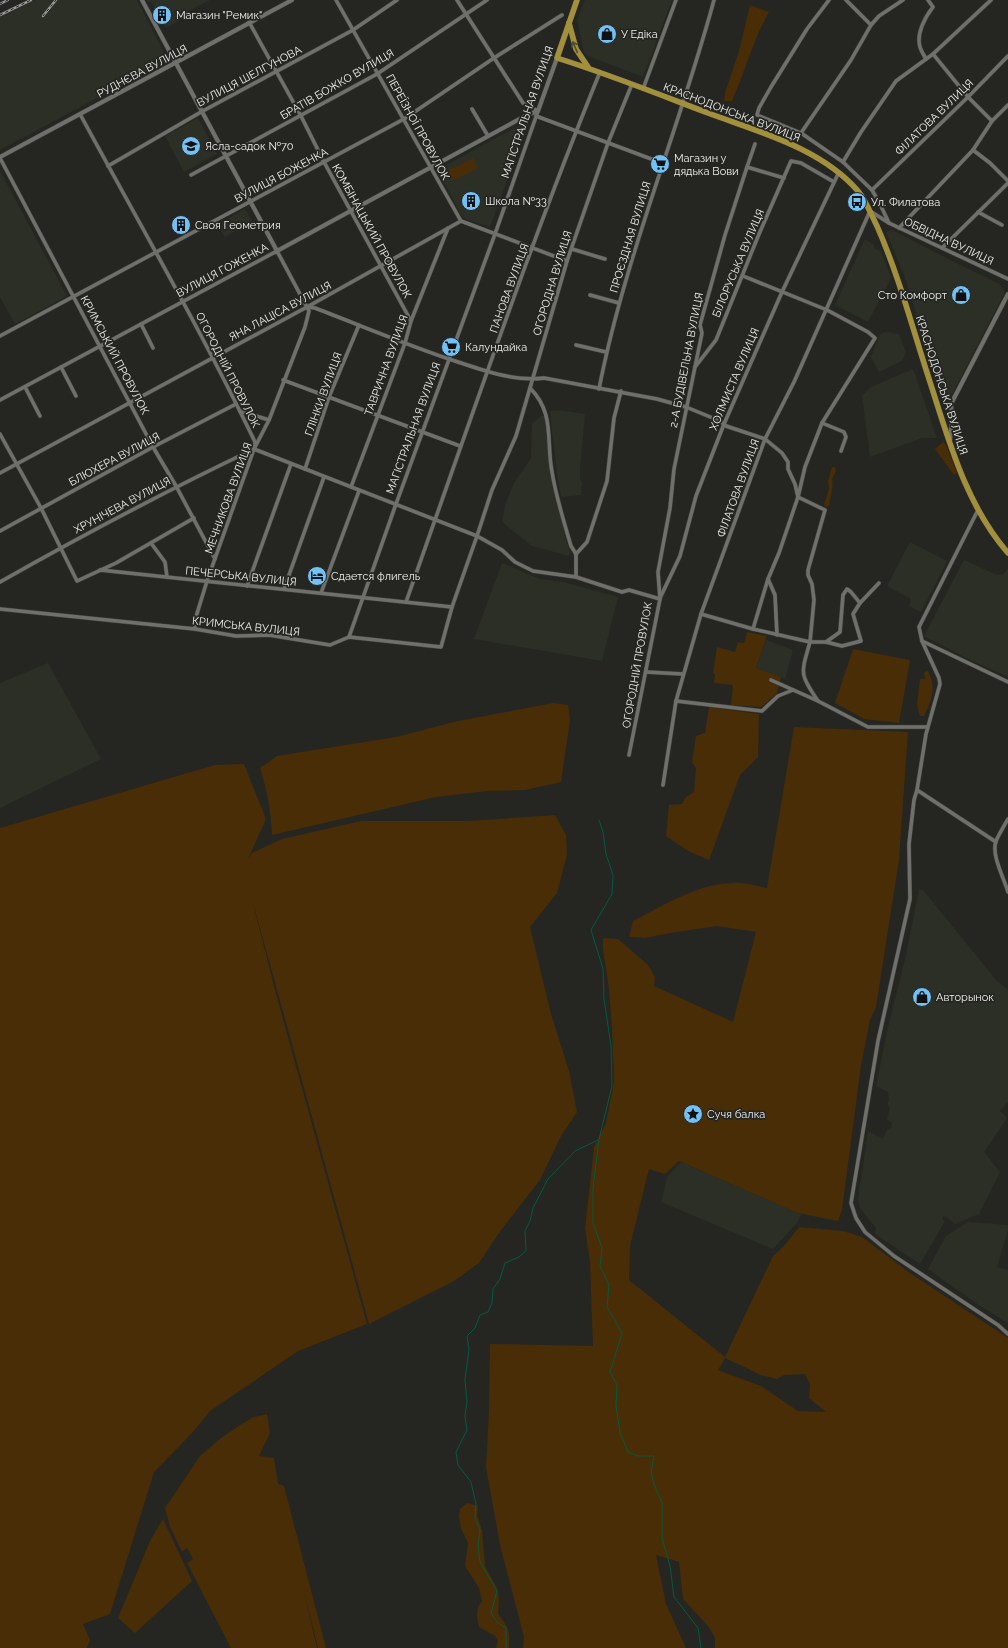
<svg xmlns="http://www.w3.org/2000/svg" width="1008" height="1648" font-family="Raleway,sans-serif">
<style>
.built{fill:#2c2f25}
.green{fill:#482d07;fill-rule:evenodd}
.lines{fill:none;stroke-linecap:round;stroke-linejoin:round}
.stream{stroke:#005b41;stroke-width:1}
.minor-casing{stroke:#40403d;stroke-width:4.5}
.tertiary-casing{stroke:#40403d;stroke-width:5}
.primary-casing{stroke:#40403d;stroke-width:6}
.minor{stroke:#6f706b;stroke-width:3.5}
.tertiary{stroke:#6f706b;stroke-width:4}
.primary{stroke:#a3903c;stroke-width:5.5}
.rail-casing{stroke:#969794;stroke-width:2.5}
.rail{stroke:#252622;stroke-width:1;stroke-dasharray:3;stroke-linecap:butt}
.oneway{stroke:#514b2b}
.labels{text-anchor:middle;stroke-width:3.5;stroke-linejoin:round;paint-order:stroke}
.poi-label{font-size:11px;fill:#eff0ed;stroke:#252622;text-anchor:start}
.street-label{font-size:11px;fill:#eff0ed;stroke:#252622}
</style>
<rect width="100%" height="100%" fill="#252622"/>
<!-- built -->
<g class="built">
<path d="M35 0H137L168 60 0 150V17Z"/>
<path d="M147 0H210L185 13 186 17 166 28 151 2H149Z"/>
<path d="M585 0H672L643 77 588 56 584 53 577 20Z"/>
<path d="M198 118 217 154 184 172 165 136Z"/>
<path d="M529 120 490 227 463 218 437 170Z"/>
<path d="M0 171 67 296 15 324 0 297Z"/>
<path d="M245 209 252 221 225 237 218 224Z"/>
<path d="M892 230 960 265 1000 284 1005 292 948 402 945 404 904 275 886 232Z"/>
<path d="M865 239 874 245 875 249 881 251 891 278 868 322 835 305Z"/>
<path d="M885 332 899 334 906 352 902 361 879 372 871 357 880 335Z"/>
<path d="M913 369 937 438H922L870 457 862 396 871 387Z"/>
<path d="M557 410 585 414 580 470V478L582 483 581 495 561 497 557 475 550 411Z"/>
<path d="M541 416H545L550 474 566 540 570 552 569 556 532 546 502 522 505 505 514 483 531 458 532 424Z"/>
<path d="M910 542 947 561 921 612 909 606 911 599 887 586Z"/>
<path d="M964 560 997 575 1003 574 1008 569V677L962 656 964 652 961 655 924 636Z"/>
<path d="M502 563 540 579 563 582 618 597 602 661 474 639Z"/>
<path d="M766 640 793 650 785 679 756 668Z"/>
<path d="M48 663 101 759 0 808V683Z"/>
<path d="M919 889 923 890 996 980 1008 990V1102L1000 1111 1007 1118 984 1152 1000 1172 979 1214 955 1224 944 1215 942 1219 945 1221 920 1264 875 1234 876 1228 860 1208 858 1199 868 1131 883 1139 887 1130 891 1128 892 1123 887 1120 890 1107 887 1104 889 1100 888 1092 876 1086 888 1027 906 955Z"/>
<path d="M681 1162 801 1214 798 1222 773 1249 661 1202 667 1177Z"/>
<path d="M968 1222 1008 1225V1230L997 1267 1008 1270V1323L979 1305 928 1269 946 1236Z"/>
</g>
<!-- green -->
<g class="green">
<path d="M750 5 769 12C753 40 745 72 732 101H724L725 93 739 51Z"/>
<path d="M473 158 478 168 452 181 447 171Z"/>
<path d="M943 442 946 445 957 473 954 475 935 449Z"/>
<path d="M832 467H835L836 471 832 479C834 487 830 497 829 506L825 507 824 505 829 489 828 481Z"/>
<path d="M747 632 767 636 756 668 781 677 777 693 761 707 731 705 733 685 714 683 715 674 713 673 717 647 735 652 738 642 744 643Z"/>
<path d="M853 649 910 660 899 723 864 719 835 703Z"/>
<path d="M927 670C937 685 932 701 924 716H920L917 704 920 679H925L924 673Z"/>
<path d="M553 703 568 705 570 720 561 782 525 790 487 791 436 797 272 835C271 811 267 790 260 768L277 756 396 737 458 721Z"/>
<path d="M709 707 759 714 758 757 740 775 709 860 688 851 666 836 669 805 682 804 686 797 694 792 696 768 692 762 696 736 705 733Z"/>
<path d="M794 727 908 732 899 860 876 1007 870 1020 861 1065 842 1210 838 1221 798 1213 679 1161 665 1174 649 1169 630 1246 629 1280 725 1357 773 1256 784 1246 799 1227 843 1231 862 1237 907 1271 1008 1338V1648H715V1638L708 1626 683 1599 679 1562 656 1555 666 1604 686 1648H523L524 1637 500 1545 486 1467 489 1411 490 1344 593 1346 590 1262 585 1228 594 1147 606 1123 614 1082 612 1028 609 989 603 949V938L618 939 648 965 655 977 654 986 733 1022 756 932 717 926 670 933 645 938 629 937 633 921C664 905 697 884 733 883 744 882 756 886 767 888ZM725 1358 761 1375 777 1379 784 1375 805 1374 810 1384 809 1398 826 1412 798 1411 761 1386 718 1370Z"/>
<path d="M244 764 266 819 248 859 252 853 282 839 361 821H469L555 815 566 835 567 855 557 893 530 927 551 1014 569 1071 577 1112 561 1136 540 1180 501 1230 479 1263 454 1281 369 1324 252 899 275 990 367 1324 298 1351 210 1411 193 1432 154 1472 110 1614 83 1624 90 1640 87 1648H0V828L215 765Z"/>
<path d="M267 1414 270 1433 259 1456 274 1458 278 1484 284 1486 326 1648H318L304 1592 317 1648H231L187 1563 193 1559 187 1548 182 1552 170 1527 165 1508 200 1456 221 1438 240 1425 254 1417Z"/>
<path d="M467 1503 478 1506 477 1515 482 1530 485 1566 497 1588 499 1598 498 1614C509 1628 510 1630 509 1648H496L498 1640 495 1636 479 1627C477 1617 475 1609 482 1601L479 1588 465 1566 468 1543 461 1528 459 1516 460 1509Z"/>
<path d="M163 1519 192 1581 135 1633 118 1618 150 1541Z"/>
</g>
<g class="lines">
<!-- stream -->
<g class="stream">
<path d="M599 820 603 832 606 854 613 875 612 894 591 930 603 969 604 999 611 1046 612 1086 599 1139 593 1188V1223L602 1248 600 1266 609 1285 607 1307 622 1333 610 1372 617 1385 616 1405 620 1433 628 1452 638 1456H654L651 1472 654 1484 662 1503V1538L670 1566 674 1597 698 1628 701 1648"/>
<path d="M506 1648V1628L497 1622 491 1613 497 1591 480 1562 478 1546 480 1530 475 1518 476 1504 471 1482 458 1465 456 1452 467 1430 465 1416 467 1402 465 1380 469 1349 467 1336 475 1328 480 1315 488 1312 492 1303 493 1289 500 1279 505 1263 519 1257 526 1251 525 1231 530 1221 533 1208 548 1179 575 1151 598 1140"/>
</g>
<!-- minor casing -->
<g class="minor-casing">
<g id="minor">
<path d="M336 0 461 221"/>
<path d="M829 0 807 29 771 87 759 108 757 115 801 133 843 162 872 190 879 202 889 223 1008 279"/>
<path d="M846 0 871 25"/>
<path d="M249 22 301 116 324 162 411 321"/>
<path d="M933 54 968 97 992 121"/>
<path d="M926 59C924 55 921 51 920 47 916 34 925 17 933 7L928 0"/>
<path d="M643 89 676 0"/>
<path d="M472 109 488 136"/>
<path d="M80 114C139 223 201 330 255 442L254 449 477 536 502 550 515 562 533 571 576 577 622 592 629 590 660 599"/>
<path d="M536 116 662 163"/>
<path d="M801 133 851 60 871 25 879 16 903 0"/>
<path d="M973 150 990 163 1008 181"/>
<path d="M0 158 153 447 176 486 215 559"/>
<path d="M843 162 861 132 896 81 933 54 991 0"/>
<path d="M108 166 201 112 353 30 397 0"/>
<path d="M747 167 755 144"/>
<path d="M191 175 377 74 487 0"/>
<path d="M872 190 968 97 1008 56"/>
<path d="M978 212 1002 225"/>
<path d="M461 221 567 261"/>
<path d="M899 228 973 150 992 121 1008 105"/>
<path d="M942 248 1008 183"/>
<path d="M572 249 605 259"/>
<path d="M743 276 827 310 868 332 875 338 822 423 805 467 798 497 779 553 768 579 753 629"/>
<path d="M590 295 619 303"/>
<path d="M307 307 315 308C362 326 409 346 458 362 485 371 516 382 544 378L657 399 686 407 720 421 726 426 765 439 782 453 788 462V469L795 484 798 497 825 510 808 570V575L812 584 814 600 810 642 753 629 701 614"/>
<path d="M141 324 153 348"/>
<path d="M0 336 404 119 494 58 562 15"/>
<path d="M576 345 606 352"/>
<path d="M61 367 76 396"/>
<path d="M695 367 716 340 759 234 791 161 801 163 834 182"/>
<path d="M283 380 460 446"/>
<path d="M25 387 40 416"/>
<path d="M530 388C555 413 546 440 552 472 556 497 564 522 571 546L576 554V577"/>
<path d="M599 389C625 256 679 130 714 0"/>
<path d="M0 400 277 251 309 311 305 327 269 420 254 449 207 581 195 620V629"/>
<path d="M240 411 269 420"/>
<path d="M822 423 844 432 846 437 841 451"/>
<path d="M0 434 41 508 77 581 116 563 194 518"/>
<path d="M305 469 329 397 359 325"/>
<path d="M0 473 307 307 461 221"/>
<path d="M351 487 405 343 411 321 448 228"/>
<path d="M978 510 919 627 922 641 939 678 940 684 926 734 917 790 914 800 909 844 910 899 878 1041 851 1203 856 1218 865 1232 894 1256 998 1325 1008 1334"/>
<path d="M0 531 153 447 236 404"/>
<path d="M151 543 165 562 167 577"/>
<path d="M576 554 587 542 607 481 614 418 621 391"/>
<path d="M100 570 452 607"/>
<path d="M768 579 775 595 777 635"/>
<path d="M0 582C83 535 168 490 254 449"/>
<path d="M247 586 291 464"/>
<path d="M284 589 324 477"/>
<path d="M321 593 359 491"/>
<path d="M660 598 680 556 696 496 724 424 782 292 839 172"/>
<path d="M406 602C469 425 529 246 600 72"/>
<path d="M0 609 195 629 236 636 269 635 330 645 349 637 441 647 452 607 477 536 492 490 516 436 567 261 608 143 632 84"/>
<path d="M349 637 396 504 495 234 538 111 523 103 457 0"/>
<path d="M922 641 1008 682"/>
<path d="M826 642 840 632 843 595 847 589 851 592 860 603"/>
<path d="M646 672 683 674"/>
<path d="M771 680 818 701 868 727H927"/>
<path d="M676 701 762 711 778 696 793 690"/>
<path d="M818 701C799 673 801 674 810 642H826L842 646 861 641 853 614 860 603 879 583"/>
<path d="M629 755 660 599 658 572 670 508 674 469 702 333 700 325 725 235 747 167 784 178"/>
<path d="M663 785 676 701 701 614 765 439 794 382 870 211 889 223"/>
<path d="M917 790 996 842"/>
<path d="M1008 819C1004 826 999 834 996 841 991 855 1004 878 1008 892"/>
</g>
</g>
<!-- tertiary casing -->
<g class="tertiary-casing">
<g id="tertiary">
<path d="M142 0 277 251 527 115 538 111 557 58"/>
<path d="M0 157 292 0"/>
<path d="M950 440 952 419 951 404 1008 294"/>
</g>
</g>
<!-- primary casing -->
<g class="primary-casing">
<g id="primary">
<path d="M577 0 557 58C608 74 658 94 708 113 759 132 821 148 858 191 866 201 871 214 877 226 899 276 913 330 930 382 949 441 966 505 1008 553"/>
<path d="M569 23 576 49 588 67"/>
</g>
</g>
<!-- minor -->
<use href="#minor" class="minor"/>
<!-- tertiary -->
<use href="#tertiary" class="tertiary"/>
<!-- primary -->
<use href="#primary" class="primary"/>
<!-- rail casing -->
<g class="rail-casing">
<g id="rail">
<path d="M0 4 8 0"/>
<path d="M0 15 31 0"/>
<path d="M43 16 56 0"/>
</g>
</g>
<!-- rail -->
<use href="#rail" class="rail"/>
</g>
<!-- one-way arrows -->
<defs><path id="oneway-shaft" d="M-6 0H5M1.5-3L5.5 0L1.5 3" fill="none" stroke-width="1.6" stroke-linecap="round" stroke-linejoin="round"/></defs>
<use class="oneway" href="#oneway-shaft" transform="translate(575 47) rotate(-113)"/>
<!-- icons -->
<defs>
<g id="building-disc" transform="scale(1)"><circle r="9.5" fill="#71c1f5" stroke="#252622"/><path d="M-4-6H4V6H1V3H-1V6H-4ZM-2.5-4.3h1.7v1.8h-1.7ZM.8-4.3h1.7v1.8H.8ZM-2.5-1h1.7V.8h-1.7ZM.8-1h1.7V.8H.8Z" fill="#111"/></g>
<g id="shop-disc" transform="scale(1)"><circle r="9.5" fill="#71c1f5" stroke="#252622"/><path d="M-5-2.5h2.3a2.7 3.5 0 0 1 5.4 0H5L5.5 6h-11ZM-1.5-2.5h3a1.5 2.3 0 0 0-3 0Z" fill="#111"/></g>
<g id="school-disc" transform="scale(1)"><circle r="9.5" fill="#71c1f5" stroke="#252622"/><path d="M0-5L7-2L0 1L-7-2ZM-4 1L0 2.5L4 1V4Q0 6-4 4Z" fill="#111"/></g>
<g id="supermarket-disc" transform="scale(1)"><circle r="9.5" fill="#71c1f5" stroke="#252622"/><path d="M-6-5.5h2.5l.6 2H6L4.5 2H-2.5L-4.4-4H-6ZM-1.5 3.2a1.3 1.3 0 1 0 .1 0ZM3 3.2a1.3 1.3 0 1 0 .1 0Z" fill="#111"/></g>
<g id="bus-disc" transform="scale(1)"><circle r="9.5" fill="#71c1f5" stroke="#252622"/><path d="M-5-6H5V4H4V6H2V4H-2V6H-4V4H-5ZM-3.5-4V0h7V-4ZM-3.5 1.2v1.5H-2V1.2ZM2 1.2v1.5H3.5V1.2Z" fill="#111"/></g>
<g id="hotel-disc" transform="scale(1)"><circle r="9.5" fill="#71c1f5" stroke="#252622"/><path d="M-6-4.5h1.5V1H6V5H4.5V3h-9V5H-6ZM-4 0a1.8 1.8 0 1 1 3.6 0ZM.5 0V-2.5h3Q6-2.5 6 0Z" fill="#111"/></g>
<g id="sight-disc" transform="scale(1)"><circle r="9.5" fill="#71c1f5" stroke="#252622"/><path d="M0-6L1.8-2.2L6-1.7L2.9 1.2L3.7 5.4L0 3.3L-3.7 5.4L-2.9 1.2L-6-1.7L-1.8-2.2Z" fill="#111"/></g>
</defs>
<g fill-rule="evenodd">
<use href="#building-disc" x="162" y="15"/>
<use href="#shop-disc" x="607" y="34"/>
<use href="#school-disc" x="191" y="146"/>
<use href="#supermarket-disc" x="660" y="164"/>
<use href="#building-disc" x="471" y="201"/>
<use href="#bus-disc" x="857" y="202"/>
<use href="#building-disc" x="181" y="225"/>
<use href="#shop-disc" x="961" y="295"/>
<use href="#supermarket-disc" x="451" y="347"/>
<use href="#hotel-disc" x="317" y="576"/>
<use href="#shop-disc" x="922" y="997"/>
<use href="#sight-disc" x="693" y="1114"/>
</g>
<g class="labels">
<!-- poi labels -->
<g class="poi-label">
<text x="176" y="19">Магазин "Ремик"</text>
<text x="621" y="38">У Едіка</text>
<text x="205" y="150">Ясла-садок №70</text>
<text x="674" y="162">Магазин у<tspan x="674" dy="13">дядька Вови</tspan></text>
<text x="485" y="205">Школа №33</text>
<text x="871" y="206">Ул. Филатова</text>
<text x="195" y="229">Своя Геометрия</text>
<text x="947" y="299" text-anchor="end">Сто Комфорт</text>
<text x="465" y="351">Калундайка</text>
<text x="331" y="580">Сдается флигель</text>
<text x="936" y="1001">Авторынок</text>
<text x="707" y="1118">Сучя балка</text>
</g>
<!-- street labels -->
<g class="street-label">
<text transform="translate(142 71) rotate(-28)" y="4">РУДНЄВА ВУЛИЦЯ</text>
<text transform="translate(249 76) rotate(-28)" y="4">ВУЛИЦЯ ШЕЛГУНОВА</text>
<text transform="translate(337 84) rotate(-30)" y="4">БРАТІВ БОЖКО ВУЛИЦЯ</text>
<text transform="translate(527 112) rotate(-71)" y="4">МАГІСТРАЛЬНАЯ ВУЛИЦЯ</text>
<text transform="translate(732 112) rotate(21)" y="4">КРАСНОДОНСЬКА ВУЛИЦЯ</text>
<text transform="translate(934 117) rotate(-44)" y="4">ФІЛАТОВА ВУЛИЦЯ</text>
<text transform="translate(418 127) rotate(61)" y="4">ПЕРЕЇЗНОЇ ПРОВУЛОК</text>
<text transform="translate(281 175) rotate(-28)" y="4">ВУЛИЦЯ БОЖЕНКА</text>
<text transform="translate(372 231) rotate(61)" y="4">КОМБІНАЦЬКИЙ ПРОВУЛОК</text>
<text transform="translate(630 237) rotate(-73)" y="4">ПРОЄЗДНАЯ ВУЛИЦЯ</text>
<text transform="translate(949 241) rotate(25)" y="4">ОБВІДНА ВУЛИЦЯ</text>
<text transform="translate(738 263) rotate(-67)" y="4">БІЛОРУСЬКА ВУЛИЦЯ</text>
<text transform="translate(222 270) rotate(-28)" y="4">ВУЛИЦЯ ГОЖЕНКА</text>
<text transform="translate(552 283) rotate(-73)" y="4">ОГОРОДНА ВУЛИЦЯ</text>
<text transform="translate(509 288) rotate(-70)" y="4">ПАНОВА ВУЛИЦЯ</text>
<text transform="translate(280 311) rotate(-28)" y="4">ЯНА ЛАЦІСА ВУЛИЦЯ</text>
<text transform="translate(115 355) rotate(62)" y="4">КРИМСЬКИЙ ПРОВУЛОК</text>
<text transform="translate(686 360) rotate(-79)" y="4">2-А БУДІВЕЛЬНА ВУЛИЦЯ</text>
<text transform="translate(386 365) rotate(-70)" y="4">ТАВРИЧНА ВУЛИЦЯ</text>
<text transform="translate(228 370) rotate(63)" y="4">ОГОРОДНІЙ ПРОВУЛОК</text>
<text transform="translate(734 379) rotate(-67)" y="4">ХОЛМИСТА ВУЛИЦЯ</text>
<text transform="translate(942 385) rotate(72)" y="4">КРАСНОДОНСЬКА ВУЛИЦЯ</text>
<text transform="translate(323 394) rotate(-70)" y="4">ГЛІНКИ ВУЛИЦЯ</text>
<text transform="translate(413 428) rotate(-70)" y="4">МАГІСТРАЛЬНАЯ ВУЛИЦЯ</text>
<text transform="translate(114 459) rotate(-28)" y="4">БЛЮХЕРА ВУЛИЦЯ</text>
<text transform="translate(738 488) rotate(-70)" y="4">ФІЛАТОВА ВУЛИЦЯ</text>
<text transform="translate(228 498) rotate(-70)" y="4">МЕЧНИКОВА ВУЛИЦЯ</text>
<text transform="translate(122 505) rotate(-28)" y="4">ХРУНІЧЕВА ВУЛИЦЯ</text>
<text transform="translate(241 576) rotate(6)" y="4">ПЕЧЕРСЬКА ВУЛИЦЯ</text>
<text transform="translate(246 626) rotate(6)" y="4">КРИМСЬКА ВУЛИЦЯ</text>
<text transform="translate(637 665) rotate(-80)" y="4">ОГОРОДНІЙ ПРОВУЛОК</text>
</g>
</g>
</svg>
